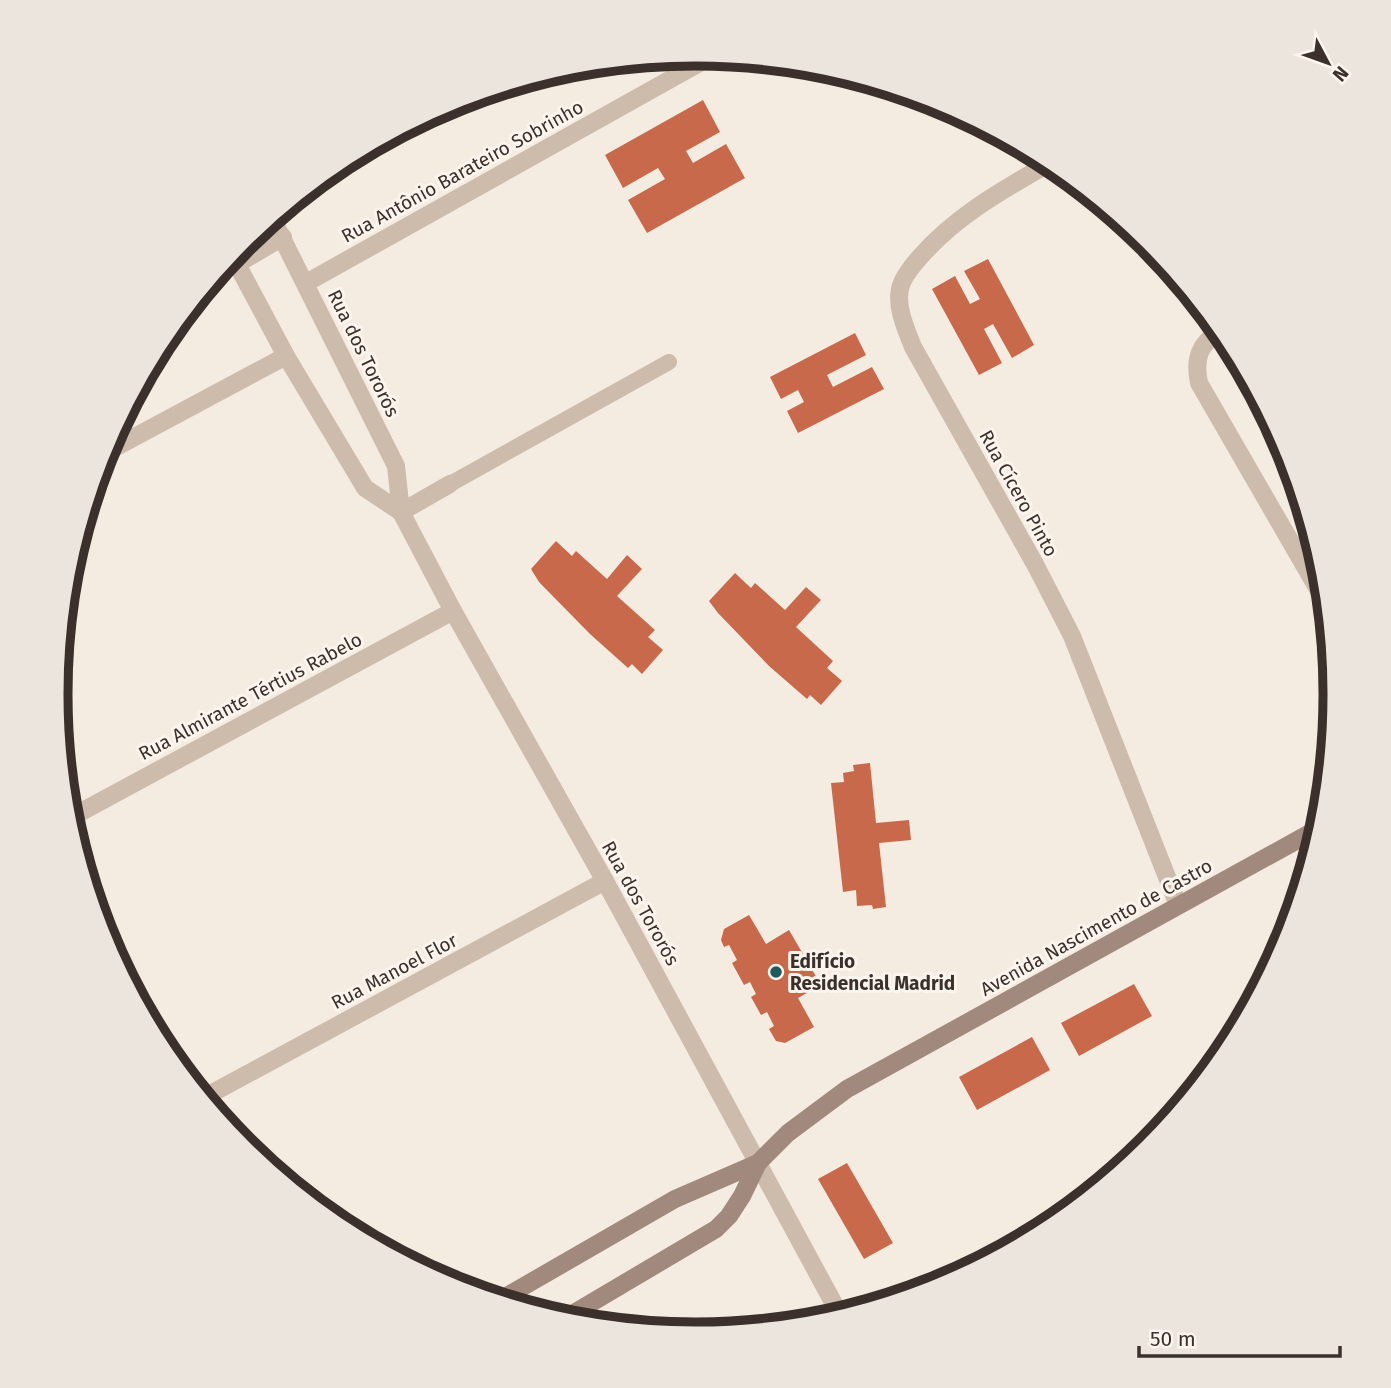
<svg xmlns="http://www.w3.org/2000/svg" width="1391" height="1388" font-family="'Fira Sans',sans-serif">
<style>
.building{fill:#c8694b}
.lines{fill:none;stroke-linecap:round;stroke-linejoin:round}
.service{stroke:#cdbbac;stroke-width:16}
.minor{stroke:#cdbbac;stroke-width:18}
.tertiary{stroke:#cdbbac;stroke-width:18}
.secondary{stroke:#a18a7d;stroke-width:18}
.poi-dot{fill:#1f5a5e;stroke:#fbf5ee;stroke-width:2.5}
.labels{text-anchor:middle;stroke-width:6;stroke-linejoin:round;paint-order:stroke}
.street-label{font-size:19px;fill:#3b302b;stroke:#fbf5ee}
.poi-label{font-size:19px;font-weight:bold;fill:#3b302b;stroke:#fbf5ee;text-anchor:start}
.rim{fill:none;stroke:#3b302b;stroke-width:9}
</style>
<rect width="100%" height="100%" fill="#f4ebe1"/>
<!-- building -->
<g class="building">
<path d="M703 100 720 132 686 151 693 163 726 144 745 178 647 233 628 200 665 179 658 168 623 188 605 155Z"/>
<path d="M988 259 1034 345 1012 358 993 324 984 329 1002 363 979 375 932 289 955 276 970 304 980 299 964 271Z"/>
<path d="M855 333 866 355 827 375 833 387 872 367 884 389 798 433 787 411 804 402 798 390 781 399 770 377Z"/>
<path d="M556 541 572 556 576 551 607 579 627 555 642 569 617 596 655 630 648 637 663 650 642 674 632 664 628 668 590 634 539 582 531 569Z"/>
<path d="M735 573 751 588 755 583 785 610 806 587 821 600 796 627 833 661 827 668 842 681 821 705 810 695 807 699 769 666 718 613 709 601Z"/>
<path d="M870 763 876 823 909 820 911 840 879 843 886 907 873 909 872 905 857 906 856 890 843 892 831 783 844 782 843 773 854 771 853 765Z"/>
<path d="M749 915 766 944 789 930 821 985 798 998 814 1027 785 1043 776 1041 769 1029 774 1026 767 1012 761 1015 751 997 756 994 750 982 744 985 732 963 737 960 729 945 724 947 721 940 724 929Z"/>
<path d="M1134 984 1152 1016 1079 1056 1061 1023Z"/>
<path d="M1032 1037 1050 1070 977 1110 959 1077Z"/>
<path d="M847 1163 893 1243 864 1259 818 1179Z"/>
<path d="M916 1282 922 1291 889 1301 888 1298Z"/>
</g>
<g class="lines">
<!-- service -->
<path class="service" d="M450 484 669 362"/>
<!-- minor -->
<g class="minor">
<path d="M1051 162C1003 190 957 215 920 257 912 266 902 278 900 289 896 308 906 329 913 347L1036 566 1072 636 1178 905"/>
<path d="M306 283 712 56"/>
<path d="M1221 331C1199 343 1194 359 1199 383L1326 603"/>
<path d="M103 454 286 356"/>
<path d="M401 512 450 484"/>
<path d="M1301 559 1317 550"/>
<path d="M68 819 453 611"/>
<path d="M203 1098 605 881"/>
</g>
<!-- tertiary -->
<g class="tertiary">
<path d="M272 218 396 466 401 512 453 611 605 881 840 1315"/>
<path d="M232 255 286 356 365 488 401 512"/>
<path d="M237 264 283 237"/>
</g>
<!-- secondary -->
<g class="secondary">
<path d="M500 1300 675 1199 758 1163"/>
<path d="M564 1319 716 1229 729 1216 742 1196 758 1163 788 1133 847 1089 1321 827"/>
</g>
</g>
<!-- markers -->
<circle class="poi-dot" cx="776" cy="972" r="7"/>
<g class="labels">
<!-- street labels -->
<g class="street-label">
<text transform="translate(462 171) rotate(-29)" y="7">Rua Antônio Barateiro Sobrinho</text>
<text transform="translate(364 353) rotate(64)" y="7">Rua dos Tororós</text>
<text transform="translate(1019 493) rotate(61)" y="7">Rua Cícero Pinto</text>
<text transform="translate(250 696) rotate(-28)" y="7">Rua Almirante Tértius Rabelo</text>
<text transform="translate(641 903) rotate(61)" y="7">Rua dos Tororós</text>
<text transform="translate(1096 927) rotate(-29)" y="7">Avenida Nascimento de Castro</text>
<text transform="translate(394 971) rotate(-28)" y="7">Rua Manoel Flor</text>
</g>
<!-- poi labels -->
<g class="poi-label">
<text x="790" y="968">Edifício<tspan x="790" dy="22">Residencial Madrid</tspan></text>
</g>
</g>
<!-- crop -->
<path d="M0 0H1391V1388H0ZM695 66H696A627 627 0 0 1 1323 693V695A627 627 0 0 1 696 1322H695A627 627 0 0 1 68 695V693A627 627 0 0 1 695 66Z" fill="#ece5de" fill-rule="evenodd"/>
<path class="rim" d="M695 66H696A627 627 0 0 1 1323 693V695A627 627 0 0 1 696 1322H695A627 627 0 0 1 68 695V693A627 627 0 0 1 695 66Z"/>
<!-- north arrow -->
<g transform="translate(1328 63) rotate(131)" stroke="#fbf5ee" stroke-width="5" paint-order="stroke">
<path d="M0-5L12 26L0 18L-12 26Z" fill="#3b302b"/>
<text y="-10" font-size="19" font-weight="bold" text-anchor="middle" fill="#3b302b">N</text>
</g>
<!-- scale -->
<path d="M1139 1346v10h201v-10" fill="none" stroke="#3b302b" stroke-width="3.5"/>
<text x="1150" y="1346" font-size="21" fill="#3b302b" stroke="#fbf5ee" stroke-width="5" paint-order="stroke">50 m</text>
</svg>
